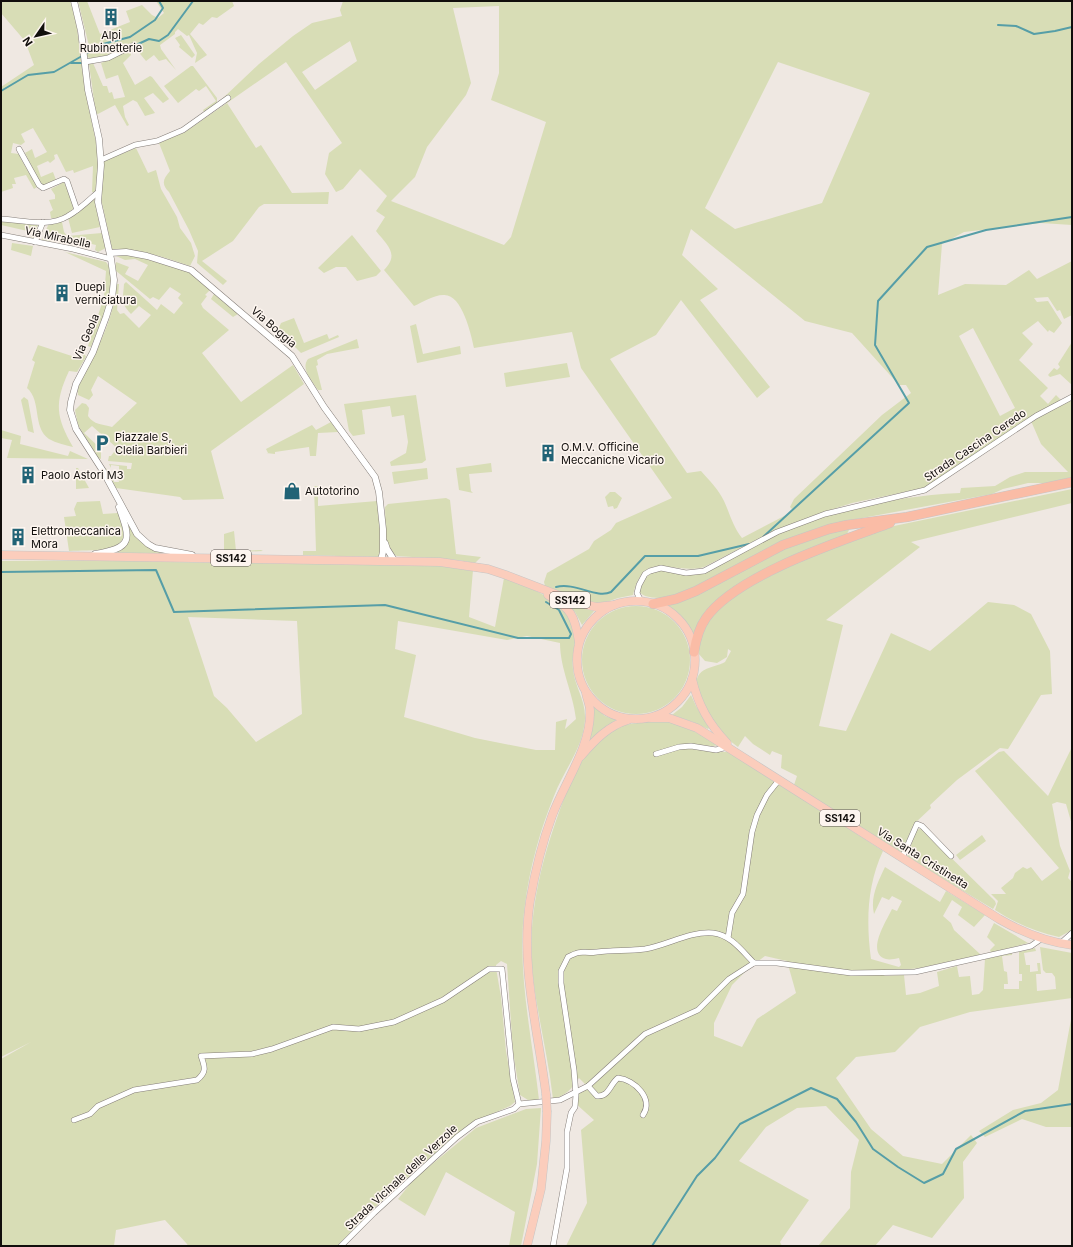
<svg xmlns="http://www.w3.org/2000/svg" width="1073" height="1247" font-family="Inter,sans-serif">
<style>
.green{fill:#d8ddb6;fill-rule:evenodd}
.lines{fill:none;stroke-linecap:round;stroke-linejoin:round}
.stream{stroke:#569ea7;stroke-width:2}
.minor-casing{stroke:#847d78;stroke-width:6}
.tertiary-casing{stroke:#847d78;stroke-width:7}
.primary-casing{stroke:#c6c5c5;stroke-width:9}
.trunk-casing{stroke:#c6c5c5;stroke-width:10}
.minor{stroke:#fff;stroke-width:5}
.tertiary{stroke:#fff;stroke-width:6}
.primary{stroke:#fbcdbc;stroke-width:8}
.trunk{stroke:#fabca6;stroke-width:9}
.primary-bridge-casing{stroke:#c6c5c5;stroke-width:9;stroke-linecap:butt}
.primary-bridge{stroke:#fbcdbc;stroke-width:8}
.labels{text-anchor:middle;stroke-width:3;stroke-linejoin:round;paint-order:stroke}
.shield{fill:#fdf5ef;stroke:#585350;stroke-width:1}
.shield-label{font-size:10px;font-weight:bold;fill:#110e0c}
.poi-label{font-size:11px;fill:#110e0c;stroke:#fdf5ef;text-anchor:start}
.street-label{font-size:11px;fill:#110e0c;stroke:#fdf5ef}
</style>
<rect width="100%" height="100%" fill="#efe8e2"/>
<!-- green -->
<g class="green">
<path d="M1 1H70L76 21 85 90 98 152 99 163 95 192H92L93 166 74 173 73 170 66 172 57 154 54 155 55 159 50 163 48 161 37 166 41 177 53 172 56 180 45 186 40 183 25 153 32 149 35 158 47 152 33 128 21 134 25 142 21 145 13 143 11 153 19 154C23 164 31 175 37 187L34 189 26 175 14 178 16 184H12L13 188 1 192V87L34 65 25 41 1 13Z"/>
<path d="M78 1H87L100 34 130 22 126 11 142 5 152 15 158 18 164 13 156 1H232L234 6 217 18 212 17 203 25 199 23 190 34 207 55 195 63 197 53 189 35 187 36 178 29 175 32V34L160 45 161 49 176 70 166 59 159 61 154 55 146 61 136 49 141 46 135 42 107 57 90 59 87 56V47L89 46Z"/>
<path d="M343 1H1072V225L1041 223 964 232 942 244 938 295 965 284 1006 285 1029 270 1037 279 1072 261V315L1064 319 1060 310 1057 311 1048 297 1034 298 1037 302 1048 301 1062 323 1054 333 1049 330 1048 332 1038 321 1022 333 1033 344 1019 360 1048 388 1040 396 1048 404 1056 395 1062 401 924 488 852 503 812 516 772 532 704 567C671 576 645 547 633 595L618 598 604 603H587L545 586 544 582 547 573 589 549 594 541 611 530 616 523 672 498 581 368 572 332 474 348C471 334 462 293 443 295 434 295 423 302 414 306L384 270C400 254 387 245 376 231L385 217 376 211 387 196 360 169 343 189 336 192 325 174 329 153 342 143 286 62 227 103 256 148 261 145 292 193 329 192 328 204H264L259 207 233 241 202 261 227 281 223 285 197 263 198 251 189 230 169 192C161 184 163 179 170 171L159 143 185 132 227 103 222 99 259 64 293 36 312 23 342 16 340 10ZM499 6V73L491 100 546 122 511 237 504 245 391 201 415 177 427 147 466 95 471 83 453 8ZM350 41 357 61 315 90 302 72ZM778 62 870 93 822 203 735 229 705 208ZM691 229 805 321 852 333 899 385H906L911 393 882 415 794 499 790 507 793 510 788 514 742 538C733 527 730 514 724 501 719 490 709 480 701 471L687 473 610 359 656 335 681 300 757 398 770 387 700 300 718 289 682 255ZM973 328 1015 408 1000 416 959 336Z"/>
<path d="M181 35 195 55 192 58 179 47 180 45 175 38Z"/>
<path d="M130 50 131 55 123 63 135 85 150 76 152 77 169 99 163 103 153 93 144 98 155 113 145 116 137 102 133 100 123 106 125 117 129 125 127 126 115 105 96 115 89 64 93 63 103 86H107L109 93 112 92 114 99 125 97 118 75 106 79 101 63Z"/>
<path d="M191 66H193L217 98V103L204 112 203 110 216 101 206 86 199 91 196 89 178 103 164 86Z"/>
<path d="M136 148 148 173 156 170 161 189 177 217 180 228 191 243 195 256 190 266C164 257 140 249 112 249L100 194 104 161Z"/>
<path d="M64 182 74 207C71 216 59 219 51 218L50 212 53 210 49 200 55 199V195L51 189Z"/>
<path d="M94 197 100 227 72 233 68 218Z"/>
<path d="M1 221 38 224 34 238 31 237 32 232 1 225Z"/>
<path d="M62 222 64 232 67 236 102 233 106 248 98 252 95 250 96 245 67 238 66 243 42 240 49 223Z"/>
<path d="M352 235 381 271 376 276 357 281 346 267H336L324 273 318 268Z"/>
<path d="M12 243 33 246 31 256 11 250Z"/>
<path d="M65 252 106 262C121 281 99 327 91 347L88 346 104 297 106 271Z"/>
<path d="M130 254 189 272 210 290 205 295 207 296 201 304 203 308 229 330 202 353 241 402 293 365 304 384 211 451 224 499 183 500 180 497 116 488 105 467 113 478 114 482H119L118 478 122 474 119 470V466L111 465V468L109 464 127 466V469H131L132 463 108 461 109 456H111L117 448 92 426 84 433 101 449V459L98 458 78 425 75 410 82 403 86 404 89 408 88 416C94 425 102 424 112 427L137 403 98 376 91 390 93 395 89 400 78 395 77 388C94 353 114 324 116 284H119L117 310 120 314 124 313 139 328 151 315 139 306 131 314C120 302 123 300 124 284L126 282 157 310 161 304 174 314 183 303 178 298 181 294 170 287 159 300 153 297 150 299 115 270 116 262 129 267 125 274 138 281 148 265 135 259 125 260 116 256Z"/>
<path d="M214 294 238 314 233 317 211 299Z"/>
<path d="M294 318 304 343 327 334 329 339 338 335 339 337 301 353 278 330 281 323Z"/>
<path d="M416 324 423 354 460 346 461 354 417 363 410 326Z"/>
<path d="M357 339 359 348 327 354 317 360 318 365 316 366 322 390H318C313 382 300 369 308 359Z"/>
<path d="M1072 342V385L1060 374 1050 377 1048 375 1054 368 1057 370 1060 367 1058 364Z"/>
<path d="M38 345 81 359 84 353 86 357 77 372 69 371C54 403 56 417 73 447 65 445 56 443 49 439 32 427 42 401 27 388L35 362 32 360Z"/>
<path d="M567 363 570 377 506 387 504 373Z"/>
<path d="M416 395 426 460 422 463 391 466 390 462 406 453 408 442 404 415 392 417 390 406 362 410 365 434 353 436 349 431 344 404Z"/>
<path d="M24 397 28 400 34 433 28 431 21 400Z"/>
<path d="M1072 399V477L1050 483H1028L1003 489 992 494 846 521 671 597C652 600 623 596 650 574 662 564 686 578 702 573 710 571 717 566 724 563 742 553 759 543 778 534 836 509 897 496 960 493L961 488 995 486 1010 477 1025 472H1068L1041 444 1031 421Z"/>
<path d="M331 422 338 432 318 433 316 456H310L309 447 275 452V454L266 453H268L266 449 312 425 316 430Z"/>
<path d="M1 430 21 436 20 444 68 456 70 451 88 459 7 458 12 440 1 438Z"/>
<path d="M491 463 492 472 469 474 471 491 473 493 459 490 456 468Z"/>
<path d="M76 468H78L89 488 76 489Z"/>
<path d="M427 468 428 479 394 484 392 472Z"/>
<path d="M314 486H318V506L377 501 382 549 378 557 303 555V551H316Z"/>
<path d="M1072 489V503L911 542 920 547 826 620 843 625 819 726 846 731 891 633 930 651 988 602 1014 605 1031 614 1050 651 1052 694 1041 695 1008 749 1000 748 957 780 930 805 931 808 914 824 901 853 794 785 797 776 781 768 782 755 772 751 770 755 753 744 745 736 738 747C711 727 707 712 696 683 699 666 712 669 725 662L731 651 728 649 727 657 717 663 705 661 698 653 699 638 711 616 739 592 805 558 894 526Z"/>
<path d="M610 492H615L622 498 617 508 614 509 613 506 608 507 605 497Z"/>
<path d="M446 498 450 500 456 554 481 557 475 563 458 560 397 556C382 547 386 523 385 507L388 504Z"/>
<path d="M100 501 103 514 118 513C140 556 96 549 69 551L64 517 76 516 74 509 77 502Z"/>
<path d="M128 524C138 540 147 548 165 554H115C128 545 131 539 128 524Z"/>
<path d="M844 529 849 530 847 534 731 592 694 634 683 620 664 605 789 544Z"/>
<path d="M234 531 236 551 261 550 263 551 224 553V534Z"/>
<path d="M132 560 165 562 436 565 473 570 469 617 495 627 504 578C527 586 571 602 575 630 577 643 571 655 573 669 575 690 589 703 584 727 580 752 563 772 554 796 540 830 530 867 525 904 516 969 532 1036 539 1100H528L520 1095 513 1052 507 964 501 961 496 965V968L501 997 506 1051 515 1102 510 1106 476 1121 419 1167 372 1210 337 1246H188L187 1244 165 1220 116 1230 114 1246H1V1059L31 1042 1 1057V561ZM188 617 297 621 302 714 256 742 227 708 214 696ZM398 621 507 640 527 636 560 643C560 669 573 692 576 719L565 729 567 719 556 722 555 750H536L475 738 404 717 416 655 395 649Z"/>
<path d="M565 603 594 611 582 625 575 612Z"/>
<circle cx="636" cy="660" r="54"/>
<path d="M691 695 696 706 709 728 708 729 693 722 672 715 682 707Z"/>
<path d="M593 706 605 716 616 720 587 742Z"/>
<path d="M663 719 684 726 720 745 712 746 696 745 691 749 715 752H730L883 851C867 885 866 922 871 959L899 967 901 965 899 958C895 959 889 960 886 959 865 953 887 920 892 909L897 911 902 901 892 896 889 900 882 897 874 914C870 897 878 882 885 867L940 902 946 891 985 915 974 927 958 915 962 907 952 900 943 916 951 923 954 930 980 954 979 955 920 968 879 972 885 976 904 975 906 995 920 993 939 986 937 972 957 966 959 977 970 976 972 995 979 994 983 990 985 959 1012 953V955L1002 956 1004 971 1007 972 1008 984H1004V989H1019V981H1022V974H1019V952L1035 948 1036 951 1024 953 1026 965H1030V972L1038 971 1037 963H1040L1041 974H1036L1037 991 1056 989 1055 977 1052 973H1046L1043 970 1040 947 1072 953V998L970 1012 920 1027 895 1052 856 1057 836 1078 871 1129 903 1156 942 1164 971 1135 977 1143 963 1162 964 1198 932 1238 893 1225 875 1246H818L850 1208 851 1172 859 1140 826 1106 797 1108 766 1127 739 1161 809 1200 780 1242 782 1246H566L587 1203 581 1130 594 1120 575 1103 576 1095 589 1088 579 1078C571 1089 567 1095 553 1099 548 1054 536 1011 532 967 528 911 543 855 562 804 572 778 585 746 610 731 626 721 645 724 663 719ZM765 956 787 961 796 993 757 1019 742 1047 714 1036V1023L732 985 749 968Z"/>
<path d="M1072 747V825L1066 804 1057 802 1052 804 1060 846 1070 871 1068 878 1072 882V930L1059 937C1036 932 1015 923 995 910L998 901 991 894H1006L1001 888 1013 878 1015 873 1023 867 1027 869 1031 867 1042 881 1059 868 975 771 999 752 1004 751 1048 796Z"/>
<path d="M919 829H922L995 901 996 904 993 909 907 857 916 831Z"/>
<path d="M982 835 986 841 960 860 956 855Z"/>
<path d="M994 923 1028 943 991 953 990 950 995 945 987 937Z"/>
<path d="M1072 1014V1127H1046L1022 1119 985 1137 979 1131 1013 1110 1041 1103 1058 1090Z"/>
<path d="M541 1108 537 1164 521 1246H509L515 1212 446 1172 425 1216 398 1199 414 1179 476 1128 526 1109Z"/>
</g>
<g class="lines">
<!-- stream -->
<g class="stream">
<path d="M998 25 1016 26 1034 34 1055 31 1072 27"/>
<path d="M134 46 149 39 159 41 168 35 193 1"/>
<path d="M71 63H84"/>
<path d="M1 91 28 75 54 72 103 44 130 37 155 20 163 8 159 1"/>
<path d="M763 537 909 403 875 345 878 301 927 247 986 230 1072 217"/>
<path d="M1 572 156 570 174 612 385 605 518 638H569L571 634 559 610 546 602"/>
<path d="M556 587C576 582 596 599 611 592L645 556H698L749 544"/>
<path d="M652 1246 697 1176 715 1158 740 1124 811 1088 837 1099 856 1122 873 1149 898 1167 924 1183 943 1174 956 1149 1025 1111 1072 1104"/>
</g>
<!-- minor casing -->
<g class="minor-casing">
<g id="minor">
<path d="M85 62 108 58 134 45"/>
<path d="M19 149 39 185 43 188 64 179 67 181 77 210"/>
<path d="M101 160 135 145 157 141 183 130 228 98"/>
<path d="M1 219C22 220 49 228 68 216 79 210 88 201 97 193"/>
<path d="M1 235 73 249 111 259"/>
<path d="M35 242 43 222"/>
<path d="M641 601 637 593 639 585 645 574 650 571 661 568 686 573 704 571 777 532 825 514 925 490 1036 416 1072 397"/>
<path d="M656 754 679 747 691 746 716 750 727 747"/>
<path d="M902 858 917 824 922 826 951 856"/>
<path d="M728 938 732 913 743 894 752 832 757 815 767 795 779 780"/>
<path d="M1061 943 1072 933"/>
<path d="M588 1086 597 1096C609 1097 610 1084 618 1078 635 1080 654 1099 643 1115"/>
<path d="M74 1120 90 1114 98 1106 134 1090 197 1080C207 1072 205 1067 201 1056L252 1054 272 1049 333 1027 359 1029 394 1022 443 1000 489 969H502L513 1079 519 1104 560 1100 588 1086 645 1034 698 1010 729 979 754 963"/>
<path d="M341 1246 374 1213 457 1137 477 1122 514 1109 519 1104"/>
<path d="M553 1246 567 1168V1132L571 1113 575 1107 576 1095 574 1070 561 983V971L568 957C583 949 582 954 597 952 613 950 629 951 645 949 668 945 690 931 713 933 731 935 742 951 754 963H777L851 973 915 972 1018 949 1031 946 1041 939"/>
</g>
</g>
<!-- tertiary casing -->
<g class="tertiary-casing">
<g id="tertiary">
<path d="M74 1 81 31 88 90 99 139 101 165 98 202 111 259 114 280 112 298 106 317 93 352 76 384 71 402 70 410 76 429 103 471 137 534 148 544 155 548 192 555"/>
<path d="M110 253 126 252 147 256 191 270 292 356 324 407 375 477 379 492 383 529V552L381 560"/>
<path d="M385 543 387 549 394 560"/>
<path d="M95 554C133 548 131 540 119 507"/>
</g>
</g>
<!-- primary casing -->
<g class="primary-casing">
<g id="primary">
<path d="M1 555 440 562 488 569 506 575 576 602 596 607 614 605"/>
<path d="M548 595C571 608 575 616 579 642"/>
<circle cx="636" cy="660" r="59"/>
<path d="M692 679C698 705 709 724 727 743"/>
<path d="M651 718H669L697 728 999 919C1022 932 1045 942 1072 945"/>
<path d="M581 756C595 740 608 726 628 720"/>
<path d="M546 1094C538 1030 520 966 530 901 535 872 542 843 552 816 564 783 591 747 590 711 590 705 587 699 586 693"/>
<path d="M527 1246 541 1189 546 1141 547 1112"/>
</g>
</g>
<!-- trunk casing -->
<g class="trunk-casing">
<g id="trunk">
<path d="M653 604 676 599 696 591 783 545 829 529 847 525 907 517 1072 482"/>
<path d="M694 652C696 639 699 628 706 618 736 575 841 541 890 523"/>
</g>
</g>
<!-- minor -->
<use href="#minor" class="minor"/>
<!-- tertiary -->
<use href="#tertiary" class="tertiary"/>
<!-- primary -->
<use href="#primary" class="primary"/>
<!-- trunk -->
<use href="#trunk" class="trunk"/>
<!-- primary-bridge casing -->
<g class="primary-bridge-casing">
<path id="primary-bridge" d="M546 1094 547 1112"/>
</g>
<!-- primary-bridge -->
<use href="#primary-bridge" class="primary-bridge"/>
</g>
<!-- icons -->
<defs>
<g id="building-bare" transform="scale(1.38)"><path d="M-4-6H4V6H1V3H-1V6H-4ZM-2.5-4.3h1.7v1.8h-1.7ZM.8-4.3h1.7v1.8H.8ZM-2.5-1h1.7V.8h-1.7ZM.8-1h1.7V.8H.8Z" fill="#216376" stroke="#fdf5ef" stroke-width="2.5" paint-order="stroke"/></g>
<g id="parking-bare" transform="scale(1.38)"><path d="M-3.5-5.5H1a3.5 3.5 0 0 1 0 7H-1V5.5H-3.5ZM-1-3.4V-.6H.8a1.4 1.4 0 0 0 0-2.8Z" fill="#216376" stroke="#fdf5ef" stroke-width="2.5" paint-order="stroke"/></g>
<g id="shop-bare" transform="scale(1.38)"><path d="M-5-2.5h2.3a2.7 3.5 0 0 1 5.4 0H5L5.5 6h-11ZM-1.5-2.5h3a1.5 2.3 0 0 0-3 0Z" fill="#216376" stroke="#fdf5ef" stroke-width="2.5" paint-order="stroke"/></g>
</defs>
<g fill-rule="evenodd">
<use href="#building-bare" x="111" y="17"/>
<use href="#building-bare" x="62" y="293"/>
<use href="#parking-bare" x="102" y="443"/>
<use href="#building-bare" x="548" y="453"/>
<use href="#building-bare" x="28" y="475"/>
<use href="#shop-bare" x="292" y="491"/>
<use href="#building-bare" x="18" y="537"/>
</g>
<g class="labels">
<!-- shield labels -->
<g class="shield">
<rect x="211" y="550" width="40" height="16" rx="3"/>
<rect x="550" y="592" width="40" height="16" rx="3"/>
<rect x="820" y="810" width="40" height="16" rx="3"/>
</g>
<g class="shield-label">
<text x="231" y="562">SS142</text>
<text x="570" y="604">SS142</text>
<text x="840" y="822">SS142</text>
</g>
<!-- poi labels -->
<g class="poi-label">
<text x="111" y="39" text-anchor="middle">Alpi<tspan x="111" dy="13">Rubinetterie</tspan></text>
<text x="75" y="291">Duepi<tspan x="75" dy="13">verniciatura</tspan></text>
<text x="115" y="441">Piazzale S,<tspan x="115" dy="13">Clelia Barbieri</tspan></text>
<text x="561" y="451">O.M.V. Officine<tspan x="561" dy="13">Meccaniche Vicario</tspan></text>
<text x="41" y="479">Paolo Astori M3</text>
<text x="305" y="495">Autotorino</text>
<text x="31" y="535">Elettromeccanica<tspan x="31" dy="13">Mora</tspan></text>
</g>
<!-- street labels -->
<g class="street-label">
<text transform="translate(58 237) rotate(12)" y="4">Via Mirabella</text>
<text transform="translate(274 327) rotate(41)" y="4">Via Boggia</text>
<text transform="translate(86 337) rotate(-67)" y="4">Via Geola</text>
<text transform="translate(975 445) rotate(-34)" y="4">Strada Cascina Ceredo</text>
<text transform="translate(923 858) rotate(32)" y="4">Via Santa Cristinetta</text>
<text transform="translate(401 1177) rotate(-43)" y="4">Strada Vicinale delle Verzole</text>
</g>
</g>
<!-- border -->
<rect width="1073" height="1247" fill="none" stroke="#110e0c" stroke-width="4"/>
<!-- north arrow -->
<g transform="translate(36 36) rotate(236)" stroke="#fdf5ef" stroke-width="3" paint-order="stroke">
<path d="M0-3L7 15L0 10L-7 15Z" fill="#110e0c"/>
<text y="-6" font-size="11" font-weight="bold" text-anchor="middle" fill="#110e0c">N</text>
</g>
</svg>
